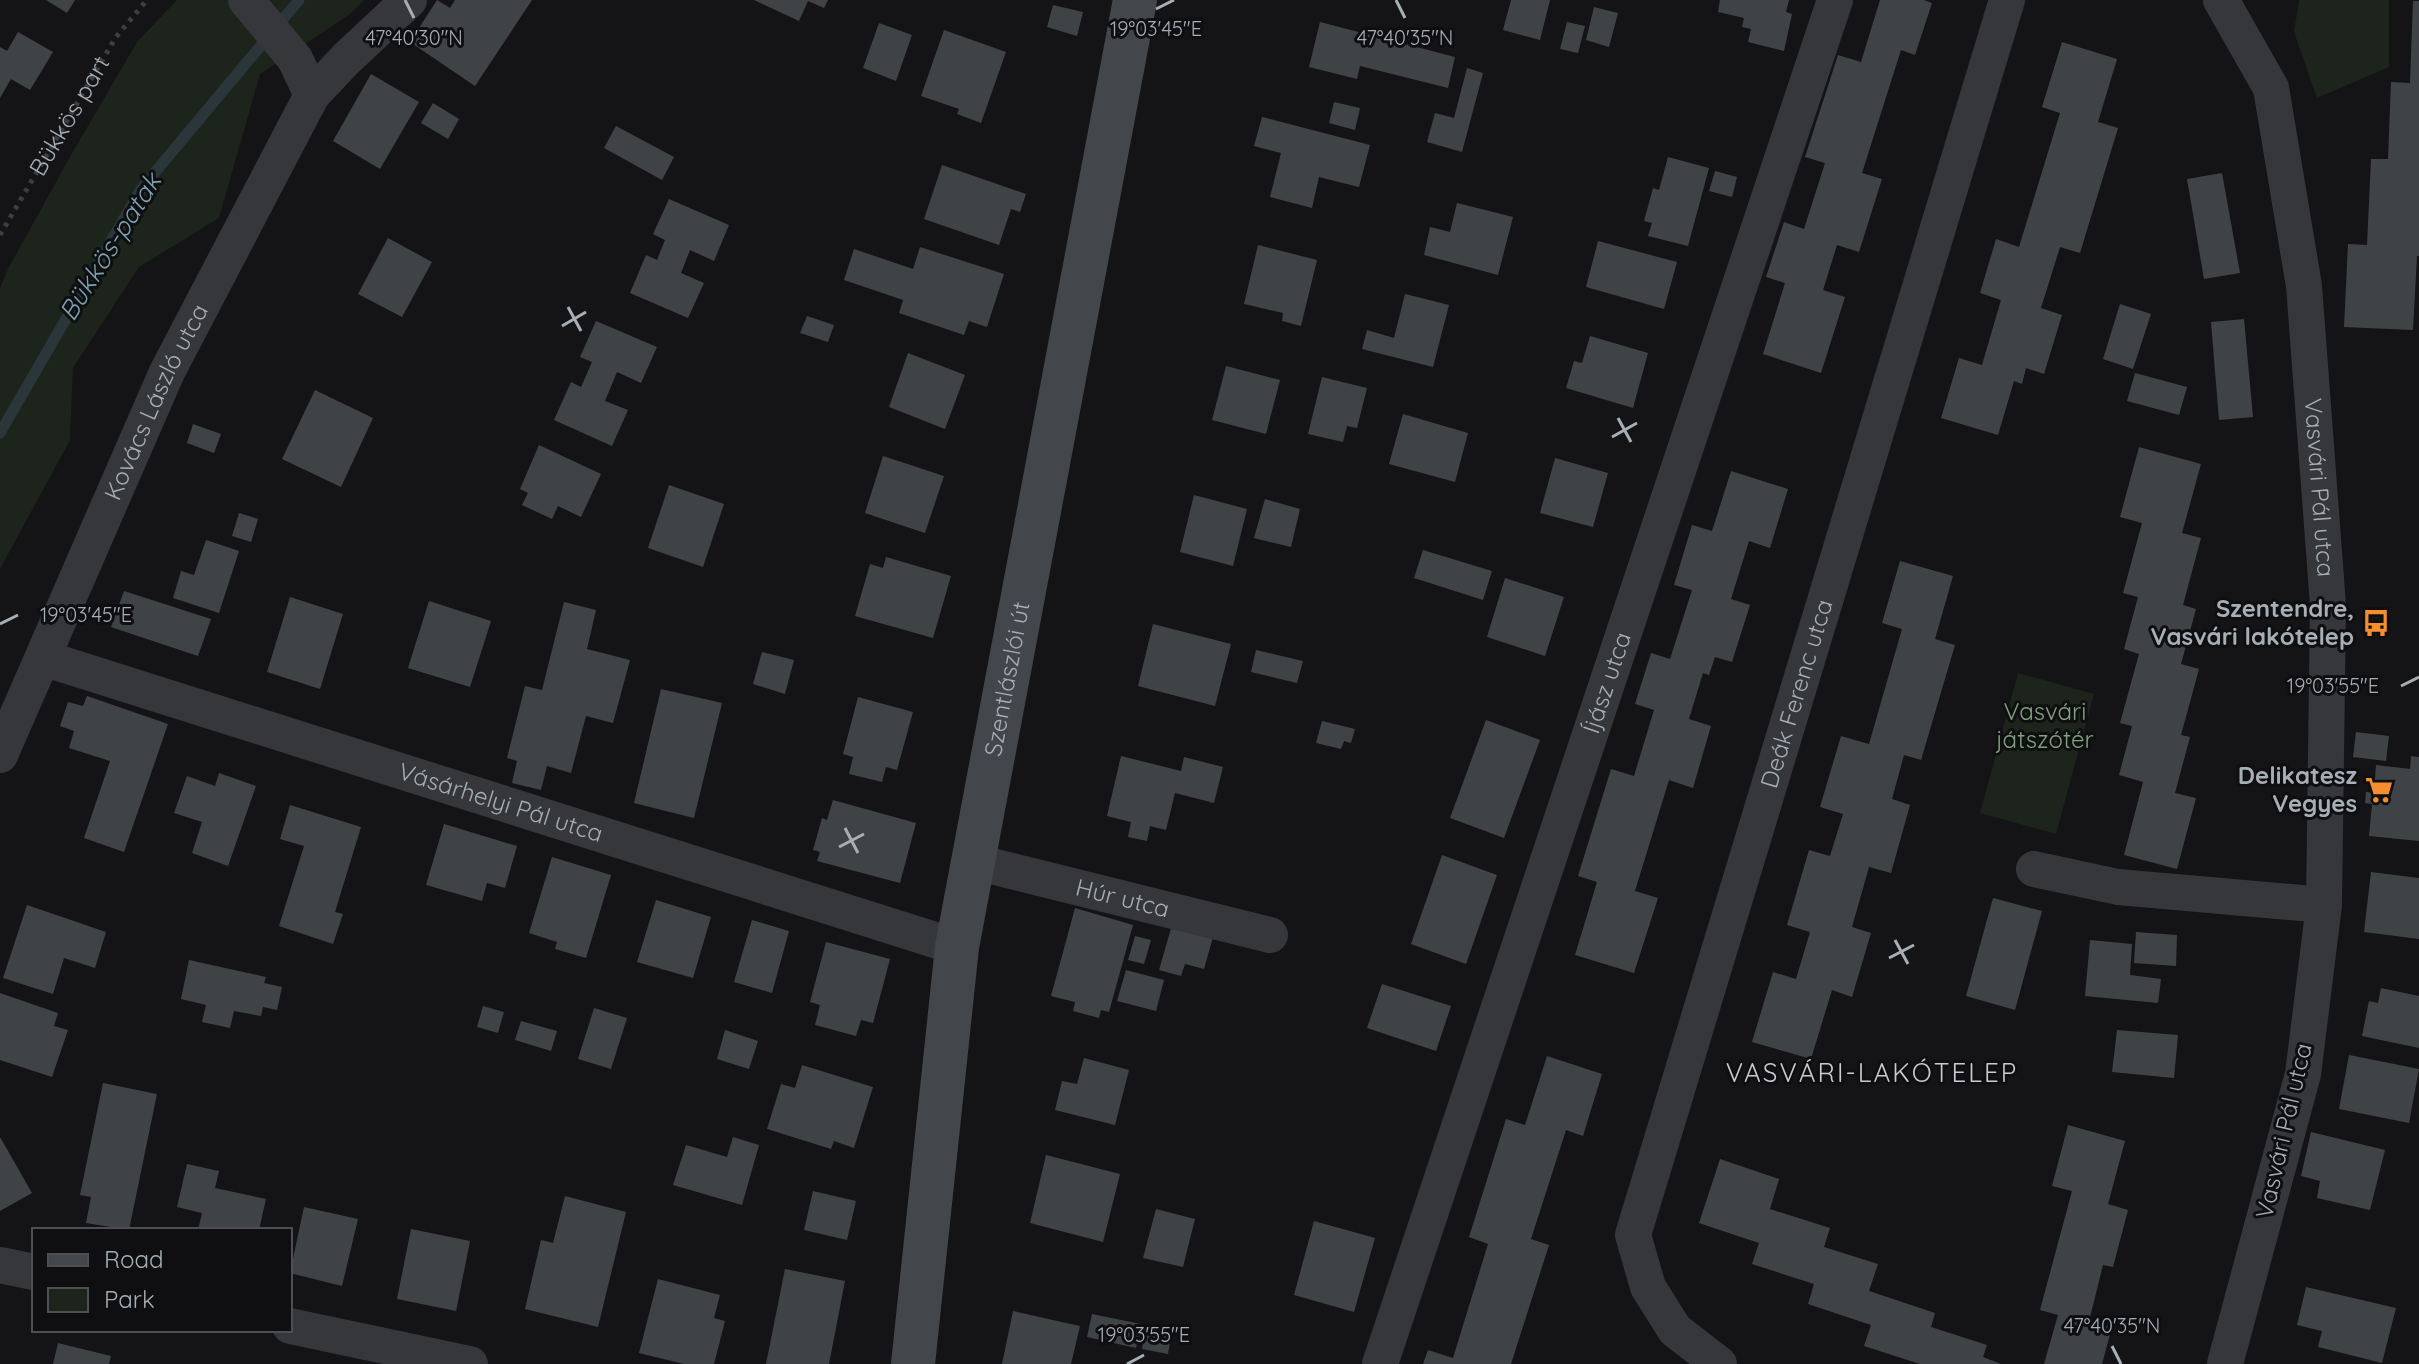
<svg xmlns="http://www.w3.org/2000/svg" width="2419" height="1364" font-family="Quicksand,sans-serif">
<style>
.green{fill:#1c241c}
.lines{fill:none;stroke-linecap:round;stroke-linejoin:round}
.stream{stroke:#2a363a;stroke-width:11}
.building{fill:#404346}
.path{stroke:#3b3e42;stroke-width:5;stroke-dasharray:4 6;stroke-linecap:butt}
.street{stroke:#35373b;stroke-width:36}
.secondary{stroke:#43464b;stroke-width:44}
.ticks{fill:none;stroke:#a6aeb6;stroke-width:3}
.labels{text-anchor:middle;stroke-width:6;stroke-linejoin:round;paint-order:stroke}
.street-label{font-size:24px;fill:#a6aeb6;stroke:#0f0f11}
.poi-label{font-size:24px;font-weight:bold;fill:#a6aeb6;stroke:#0f0f11;text-anchor:end}
.park-label{font-size:24px;fill:#81a27c;stroke:#0f0f11}
.water-label{font-size:26px;font-style:italic;fill:#7ca2b2;stroke:#0f0f11}
.neighbourhood-label{font-size:26px;letter-spacing:2px;fill:#c7ccd2;stroke:#0f0f11}
.ticks-label{font-size:20px;text-anchor:middle;fill:#a6aeb6;stroke:#0f0f11;stroke-width:6;stroke-linejoin:round;paint-order:stroke}
</style>
<rect width="100%" height="100%" fill="#141416"/>
<!-- green -->
<g class="green">
<path d="M177 0H364L350 14 260 74 219 218 139 267 73 368 70 440 0 569V288L9 267 71 155 137 42Z"/>
<path d="M2299 0H2389V67L2317 98 2294 32Z"/>
<path d="M2018 673 2094 694 2056 834 1980 813Z"/>
</g>
<g class="lines">
<!-- stream -->
<path class="stream" d="M0 433 141 189 299 0"/>
</g>
<!-- building -->
<g class="building">
<path d="M46 0H75L67 13Z"/>
<path d="M437 0 450 8 455 0H532L475 86 410 42Z"/>
<path d="M754 0H828L824 8 808 1 799 21Z"/>
<path d="M1511 0H1550L1540 40 1503 30Z"/>
<path d="M1720 0H1789L1786 12 1792 14 1784 51 1748 42 1751 29 1742 27 1744 18 1718 12Z"/>
<path d="M1880 0H1924L1932 3 1915 55 1901 50 1862 173 1882 179 1859 252 1837 245 1823 290 1845 297 1821 373 1763 354 1785 283 1766 277 1784 222 1804 229 1825 163 1805 157 1838 55 1861 62Z"/>
<path d="M2413 1H2419V256H2417L2413 330 2344 327 2348 244 2367 245 2371 159H2388L2391 82 2410 83Z"/>
<path d="M1053 5 1083 12 1077 36 1047 27Z"/>
<path d="M1594 7 1618 13 1609 47 1586 40Z"/>
<path d="M1320 22 1455 57 1448 88 1360 66 1357 79 1309 67Z"/>
<path d="M1567 22 1585 26 1578 53 1560 49Z"/>
<path d="M879 23 912 35 896 81 863 68Z"/>
<path d="M944 30 1006 52 981 123 957 114 959 109 921 96Z"/>
<path d="M18 32 53 52 30 90 11 79 0 98V47L7 51Z"/>
<path d="M2062 42 2117 59 2098 122 2118 128 2080 253 2060 247 2041 308 2062 315 2044 374 2026 368 2022 384 2014 381 1998 435 1941 418 1959 358 1982 365 2001 300 1980 293 1996 239 2019 247 2060 113 2042 107Z"/>
<path d="M1467 68 1483 73 1462 152 1427 142 1435 113 1454 118Z"/>
<path d="M371 74 419 102 380 169 333 141Z"/>
<path d="M1334 102 1360 108 1355 130 1329 123Z"/>
<path d="M433 103 459 119 448 139 421 123Z"/>
<path d="M1262 117 1370 145 1359 187 1319 177 1312 208 1270 197 1281 153 1254 146Z"/>
<path d="M616 126 674 157 662 180 604 148Z"/>
<path d="M1668 157 1709 168 1688 246 1648 236 1652 223 1644 221 1653 188 1659 190Z"/>
<path d="M942 165 1026 194 1020 212 1011 209 999 245 924 219Z"/>
<path d="M1715 171 1737 177 1732 197 1709 191Z"/>
<path d="M2222 173 2240 273 2204 279 2187 179Z"/>
<path d="M669 199 729 225 714 261 690 250 681 273 704 283 688 318 630 293 646 255 657 260 665 240 653 234Z"/>
<path d="M1457 203 1513 217 1498 275 1424 255 1430 227 1450 232Z"/>
<path d="M388 238 432 262 402 317 358 294Z"/>
<path d="M1598 241 1677 262 1664 309 1586 287Z"/>
<path d="M1258 245 1317 260 1301 326 1282 321 1283 313 1244 304Z"/>
<path d="M920 247 1004 274 987 327 969 321 964 335 899 313 903 300 844 280 854 249 913 269Z"/>
<path d="M1405 294 1449 305 1433 367 1362 349 1367 330 1394 338Z"/>
<path d="M2120 304 2151 314 2133 369 2103 359Z"/>
<path d="M807 316 834 325 828 342 800 333Z"/>
<path d="M2244 319 2253 417 2219 420 2211 322Z"/>
<path d="M596 321 657 347 641 383 617 372 605 401 628 410 612 446 554 420 571 382 581 387 592 362 580 357Z"/>
<path d="M1590 336 1648 353 1633 408 1566 388 1574 361 1582 363Z"/>
<path d="M908 353 965 375 945 429 889 407Z"/>
<path d="M1226 366 1280 380 1266 434 1212 420Z"/>
<path d="M2135 373 2187 387 2179 415 2127 401Z"/>
<path d="M1322 377 1367 388 1357 428 1347 426 1343 442 1308 434Z"/>
<path d="M315 390 373 418 341 487 282 459Z"/>
<path d="M1403 414 1468 433 1455 482 1389 464Z"/>
<path d="M193 424 221 434 214 453 187 443Z"/>
<path d="M539 445 601 474 581 517 558 506 552 519 522 505 528 493 520 489Z"/>
<path d="M2139 447 2201 464 2182 533 2201 538 2183 605 2196 609 2181 664 2199 669 2181 735 2190 737 2175 793 2196 798 2177 869 2124 855 2143 782 2119 775 2132 726 2120 723 2139 654 2124 649 2138 597 2123 593 2142 523 2120 517Z"/>
<path d="M883 456 944 476 925 533 865 513Z"/>
<path d="M1555 458 1608 473 1593 527 1540 513Z"/>
<path d="M1731 471 1788 489 1770 548 1749 541 1731 599 1750 605 1732 662 1715 657 1709 675 1703 673 1689 719 1711 726 1693 788 1669 780 1635 891 1658 898 1634 973 1575 955 1597 882 1578 876 1611 769 1634 776 1654 710 1635 704 1651 653 1670 659 1692 590 1674 585 1692 525 1712 531Z"/>
<path d="M669 485 724 504 703 567 648 548Z"/>
<path d="M1194 495 1247 509 1233 566 1180 552Z"/>
<path d="M1265 499 1300 509 1291 547 1254 538Z"/>
<path d="M239 513 258 519 251 542 232 536Z"/>
<path d="M206 540 239 551 219 613 173 598 181 571 194 575Z"/>
<path d="M1423 550 1492 571 1483 600 1414 578Z"/>
<path d="M886 557 951 576 933 638 855 616 870 564 883 568Z"/>
<path d="M1900 561 1953 576 1935 639 1955 645 1921 760 1904 755 1892 799 1910 805 1891 873 1869 867 1852 927 1871 933 1852 997 1832 990 1811 1059 1752 1042 1773 972 1796 979 1810 932 1787 925 1809 850 1830 856 1843 814 1820 807 1841 736 1869 744 1902 629 1882 623Z"/>
<path d="M1505 578 1564 597 1545 656 1487 637Z"/>
<path d="M124 591 211 619 198 656 111 627Z"/>
<path d="M290 597 343 614 320 689 267 672Z"/>
<path d="M429 601 491 621 470 687 408 668Z"/>
<path d="M564 602 596 610 587 649 630 660 613 723 586 716 571 773 547 766 541 790 512 783 517 761 507 758 525 686 542 690Z"/>
<path d="M1153 624 1231 644 1215 706 1138 686Z"/>
<path d="M1256 650 1303 661 1297 683 1251 672Z"/>
<path d="M762 652 794 660 785 694 753 684Z"/>
<path d="M661 689 722 703 694 818 634 803Z"/>
<path d="M87 696 168 724 124 852 84 838 110 761 69 748 74 731 60 726 68 702 83 706Z"/>
<path d="M858 697 913 712 897 770 886 767 882 782 849 774 853 757 843 754Z"/>
<path d="M1486 720 1540 740 1504 838 1450 818Z"/>
<path d="M1322 721 1355 729 1351 743 1344 741 1341 749 1316 743Z"/>
<path d="M2356 732 2389 736 2386 761 2353 757Z"/>
<path d="M1121 756 1181 771 1184 757 1223 767 1214 803 1175 793 1166 830 1150 826 1147 841 1128 837 1131 822 1107 816Z"/>
<path d="M2411 756 2419 757V841L2369 836 2372 804 2365 803 2366 792 2374 793 2376 765 2410 769Z"/>
<path d="M219 773 256 786 228 866 192 853 202 822 174 813 187 776 215 786Z"/>
<path d="M833 800 916 823 900 883 817 861 820 852 813 850 822 818 827 820Z"/>
<path d="M290 805 361 827 335 912 343 914 333 944 279 926 304 846 280 839Z"/>
<path d="M444 824 517 846 505 888 487 883 482 901 426 885Z"/>
<path d="M1442 855 1497 875 1466 964 1411 944Z"/>
<path d="M552 857 611 875 586 958 555 949 557 942 529 933Z"/>
<path d="M2371 872 2419 878V939L2364 932Z"/>
<path d="M1993 898 2042 911 2015 1010 1966 996Z"/>
<path d="M656 900 711 917 693 978 637 962Z"/>
<path d="M27 905 106 932 95 968 64 958 53 994 3 978Z"/>
<path d="M1075 908 1133 925 1109 1012 1101 1010 1099 1018 1073 1011 1075 1002 1051 996Z"/>
<path d="M1174 918 1215 930 1204 969 1185 964 1181 976 1159 970Z"/>
<path d="M752 920 789 931 772 993 734 982Z"/>
<path d="M2136 932 2177 935 2176 966 2134 963Z"/>
<path d="M1135 936 1151 940 1144 964 1128 960Z"/>
<path d="M2090 940 2132 944 2130 975 2161 979 2158 1003 2085 996Z"/>
<path d="M826 942 890 959 873 1023 861 1020 856 1036 815 1025 820 1005 810 1002Z"/>
<path d="M189 960 266 977 264 983 282 987 277 1010 263 1007 261 1016 234 1011 230 1028 202 1022 206 1005 181 999Z"/>
<path d="M1126 970 1164 980 1156 1011 1117 1001Z"/>
<path d="M1382 984 1451 1006 1436 1051 1367 1028Z"/>
<path d="M2381 988 2419 996V1048L2362 1036 2369 1001 2378 1003Z"/>
<path d="M0 993 58 1013 54 1026 68 1030 52 1077 0 1060Z"/>
<path d="M483 1006 504 1012 498 1033 477 1027Z"/>
<path d="M594 1008 627 1018 611 1069 578 1059Z"/>
<path d="M521 1021 557 1031 551 1051 515 1040Z"/>
<path d="M725 1030 758 1041 749 1069 717 1059Z"/>
<path d="M2117 1030 2178 1035 2174 1078 2112 1072Z"/>
<path d="M2349 1055 2419 1069 2409 1123 2339 1109Z"/>
<path d="M1547 1056 1602 1074 1583 1136 1566 1130 1531 1239 1549 1245 1511 1364H1423L1428 1350 1453 1358 1488 1244 1469 1237 1506 1119 1525 1125Z"/>
<path d="M1084 1058 1129 1070 1115 1125 1055 1110 1062 1081 1077 1084Z"/>
<path d="M802 1065 873 1087 854 1148 834 1141 831 1149 767 1129 781 1084 795 1088Z"/>
<path d="M103 1083 157 1094 129 1230 86 1223 91 1197 80 1195Z"/>
<path d="M2068 1125 2125 1141 2108 1204 2128 1210 2113 1267 2103 1265 2089 1321 2112 1327 2102 1364H2044L2058 1315 2040 1310 2072 1191 2052 1186Z"/>
<path d="M2311 1132 2385 1150 2370 1210 2317 1198 2320 1181 2301 1176Z"/>
<path d="M0 1137 32 1193 0 1211Z"/>
<path d="M733 1137 759 1145 742 1205 673 1185 686 1145 727 1157Z"/>
<path d="M1046 1155 1120 1174 1103 1242 1030 1223Z"/>
<path d="M1720 1159 1779 1179 1770 1209 1830 1228 1824 1247 1878 1264 1869 1291 1935 1313 1931 1327 1987 1345 1983 1357 2001 1364H1920L1864 1346 1871 1325 1808 1304 1814 1284 1752 1264 1759 1243 1699 1223Z"/>
<path d="M187 1164 219 1171 215 1188 266 1199 259 1230H198L202 1213 177 1207Z"/>
<path d="M813 1191 856 1201 847 1240 804 1230Z"/>
<path d="M565 1196 626 1212 598 1327 525 1309 541 1240 553 1243Z"/>
<path d="M304 1207 358 1219 342 1286 290 1273Z"/>
<path d="M1156 1209 1195 1219 1183 1267 1143 1258Z"/>
<path d="M1314 1221 1375 1238 1354 1312 1294 1295Z"/>
<path d="M411 1229 470 1241 456 1311 397 1299Z"/>
<path d="M785 1269 845 1281 829 1364H766Z"/>
<path d="M658 1279 720 1295 714 1318 725 1321 714 1364H684L639 1353Z"/>
<path d="M2306 1287 2396 1308 2382 1363 2318 1347 2322 1331 2297 1325Z"/>
<path d="M1013 1311 1080 1326 1071 1364H1002Z"/>
<path d="M1092 1314 1141 1324 1136 1348 1087 1337Z"/>
<path d="M1146 1325 1172 1331 1168 1354 1142 1349Z"/>
<path d="M58 1343 111 1356 109 1364H53Z"/>
</g>
<g class="lines">
<!-- path -->
<path class="path" id="s1" d="M0 235 116 37 147 0"/>
<!-- street -->
<g class="street">
<path id="s2" d="M2221 0 2271 88 2304 286 2328 605 2324 905 2303 1074 2225 1364"/>
<path d="M312 95 346 59 409 0"/>
<path id="s3" d="M43 658 957 947"/>
<path id="s4" d="M0 755 167 372 312 95 295 59 246 0"/>
<path id="s5" d="M975 862 1270 935"/>
<path d="M2034 869 2118 887 2324 905"/>
<path d="M0 1265 34 1272"/>
<path d="M290 1326 470 1364"/>
<path id="s6" d="M1380 1364 1835 0"/>
<path id="s7" d="M1719 1364 1675 1330 1648 1287 1633 1235 2007 0"/>
</g>
<!-- secondary -->
<path class="secondary" id="s8" d="M913 1364 957 947 1135 0"/>
</g>
<!-- ticks -->
<path class="ticks" d="M405 0 414 18M1396 0 1405 18M1156 9 1174 0M568 307 581 331M562 326 586 312M1618 418 1631 442M1612 437 1637 423M0 624 18 615M2401 686 2419 677M845 828 858 853M839 847 864 834M1895 940 1908 964M1889 958 1914 945M2112 1346 2121 1364M1127 1364 1144 1355"/>
<!-- icons -->
<defs>
<g id="bus-bare" transform="scale(2.16)"><path d="M-5-6H5V4H4V6H2V4H-2V6H-4V4H-5ZM-3.5-4V0h7V-4ZM-3.5 1.2v1.5H-2V1.2ZM2 1.2v1.5H3.5V1.2Z" fill="#f48e2e" stroke="#0f0f11" stroke-width="2.5" paint-order="stroke"/></g>
<g id="supermarket-bare" transform="scale(2.16)"><path d="M-6-5.5h2.5l.6 2H6L4.5 2H-2.5L-4.4-4H-6ZM-1.5 3.2a1.3 1.3 0 1 0 .1 0ZM3 3.2a1.3 1.3 0 1 0 .1 0Z" fill="#f48e2e" stroke="#0f0f11" stroke-width="2.5" paint-order="stroke"/></g>
</defs>
<g fill-rule="evenodd">
<use href="#bus-bare" x="2376" y="623"/>
<use href="#supermarket-bare" x="2379" y="790"/>
</g>
<g class="labels">
<!-- street labels -->
<g class="street-label">
<text dy="8" stroke="none"><textPath href="#s1" startOffset="138">Bükkös part</textPath></text>
<text dy="8" stroke="none"><textPath href="#s4" startOffset="386">Kovács László utca</textPath></text>
<text dy="8" stroke="none"><textPath href="#s2" startOffset="504">Vasvári Pál utca</textPath></text>
<text dy="8" stroke="none"><textPath href="#s8" startOffset="692">Szentlászlói út</textPath></text>
<text dy="8" stroke="none"><textPath href="#s6" startOffset="718">Íjász utca</textPath></text>
<text dy="8" stroke="none"><textPath href="#s7" startOffset="726">Deák Ferenc utca</textPath></text>
<text dy="8" stroke="none"><textPath href="#s3" startOffset="480">Vásárhelyi Pál utca</textPath></text>
<text dy="8" stroke="none"><textPath href="#s5" startOffset="152">Húr utca</textPath></text>
<text transform="translate(2284 1131) rotate(-77)" y="8">Vasvári Pál utca</text>
</g>
<!-- poi labels -->
<g class="poi-label">
<text x="2354" y="617">Szentendre,<tspan x="2354" dy="28">Vasvári lakótelep</tspan></text>
<text x="2357" y="784">Delikatesz<tspan x="2357" dy="28">Vegyes</tspan></text>
</g>
<!-- park labels -->
<g class="park-label">
<text x="2045" y="720">Vasvári<tspan x="2045" dy="28">játszótér</tspan></text>
</g>
<!-- water labels -->
<g class="water-label">
<text transform="translate(110 247) rotate(-58)" y="9">Bükkös-patak</text>
</g>
<!-- neighbourhood labels -->
<g class="neighbourhood-label">
<text x="1872" y="1082">VASVÁRI-LAKÓTELEP</text>
</g>
</g>
<g class="ticks-label">
<text x="1156" y="36">19°03'45"E</text>
<text x="414" y="45">47°40'30"N</text>
<text x="1405" y="45">47°40'35"N</text>
<text x="86" y="622">19°03'45"E</text>
<text x="2333" y="693">19°03'55"E</text>
<text x="2112" y="1333">47°40'35"N</text>
<text x="1144" y="1342">19°03'55"E</text>
</g>
<!-- legend -->
<rect x="32" y="1228" width="260" height="104" fill="#0f0f11" stroke="#4b4f53" stroke-width="2"/>
<rect x="48" y="1254" width="40" height="12" fill="#43464b" stroke="#4b4f53" stroke-width="2"/>
<text x="104" y="1268" font-size="24" fill="#a6aeb6">Road</text>
<rect x="48" y="1288" width="40" height="24" fill="#1c241c" stroke="#4b4f53" stroke-width="2"/>
<text x="104" y="1308" font-size="24" fill="#a6aeb6">Park</text>
</svg>
